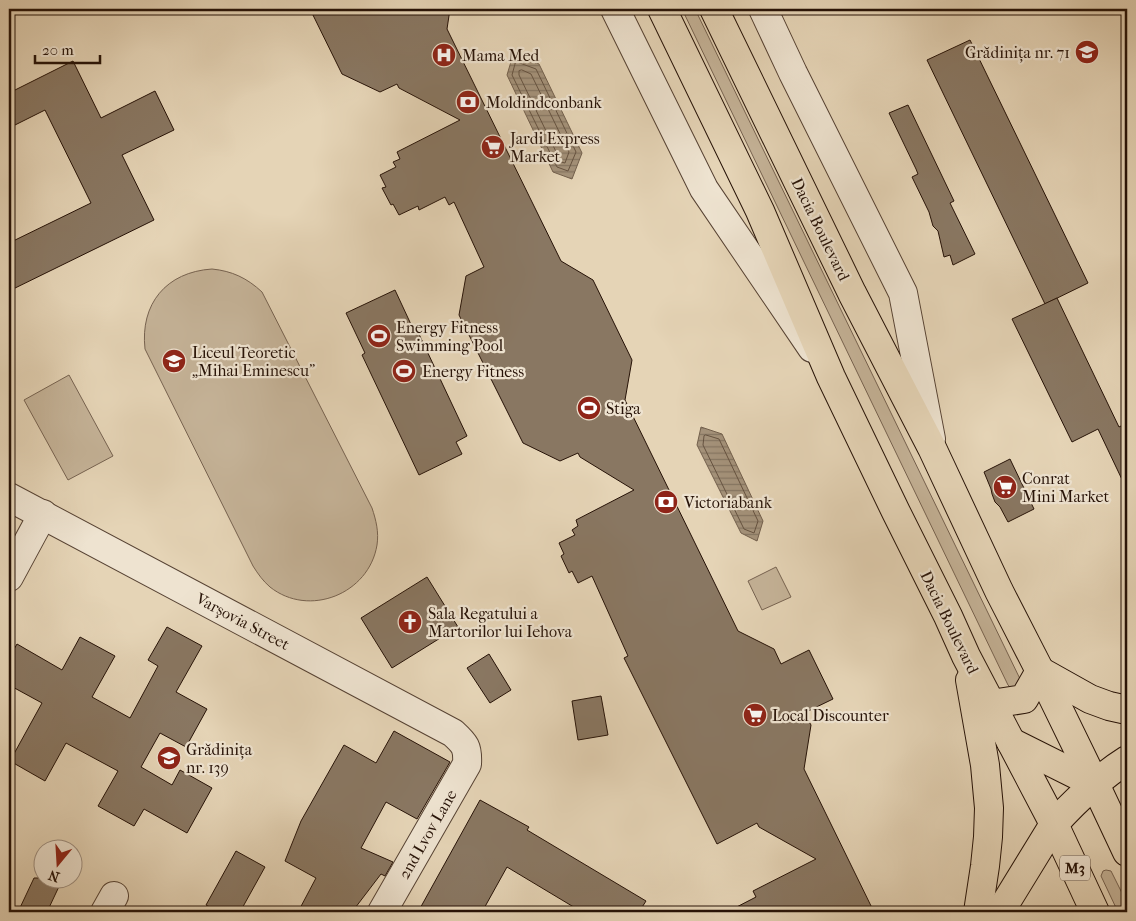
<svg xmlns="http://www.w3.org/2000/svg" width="1136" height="921" font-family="'IM FELL French Canon',serif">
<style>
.grass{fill:#c5b398;stroke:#766250}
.water{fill:url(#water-rules);stroke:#725f4c}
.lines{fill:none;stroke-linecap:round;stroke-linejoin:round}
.shore{stroke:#655240;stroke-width:1}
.building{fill:#897762;stroke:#261207}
.minor-casing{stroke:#564233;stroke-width:30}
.major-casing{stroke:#261207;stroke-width:30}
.highway-casing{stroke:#261207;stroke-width:30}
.minor{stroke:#eee3d0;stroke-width:28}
.major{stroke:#e5d4b6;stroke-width:28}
.highway{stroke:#e5d4b6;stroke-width:28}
.labels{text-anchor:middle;stroke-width:4.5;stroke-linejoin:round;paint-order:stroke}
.shield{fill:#eee3d0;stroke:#625143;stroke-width:1}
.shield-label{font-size:15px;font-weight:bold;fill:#261207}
.poi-label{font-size:16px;fill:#261207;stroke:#eee3d0;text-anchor:start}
.street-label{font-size:16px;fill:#261207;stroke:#eee3d0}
</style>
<defs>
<pattern id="water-rules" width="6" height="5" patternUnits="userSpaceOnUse" patternTransform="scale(1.25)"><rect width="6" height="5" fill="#a4927a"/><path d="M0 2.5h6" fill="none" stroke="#857662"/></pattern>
</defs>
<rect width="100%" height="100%" fill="#e5d4b6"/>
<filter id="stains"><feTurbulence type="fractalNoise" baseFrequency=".004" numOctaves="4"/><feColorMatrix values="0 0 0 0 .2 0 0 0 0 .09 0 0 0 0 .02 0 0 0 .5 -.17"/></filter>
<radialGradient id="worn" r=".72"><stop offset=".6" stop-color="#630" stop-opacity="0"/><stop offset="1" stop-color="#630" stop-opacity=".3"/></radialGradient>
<!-- grass -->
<g class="grass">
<path d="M682 9H695L1022 683V685L1011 688 1008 685Z"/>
<path d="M212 269C232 271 247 278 262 292L372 508C376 520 379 532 377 545 369 594 309 618 270 587 263 581 258 574 253 566L145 349C140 304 166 272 212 269Z"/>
<path d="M69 375 113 456 68 480 24 400Z"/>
<path d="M776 567 791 597 762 610 748 581Z"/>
<path d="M1106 870 1111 871 1127 903V912H1118L1101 876 1103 871Z"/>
</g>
<!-- water -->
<g class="water">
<path d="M513 55 539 64 582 153 572 179 553 172 507 75Z"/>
<path d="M701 427 722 434 763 521 757 541 741 533 697 445Z"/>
</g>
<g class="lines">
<!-- shore -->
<g class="shore">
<path d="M517 62 536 69 576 152 568 171 557 167 512 75 515 64Z"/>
<path d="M522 70 531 74 569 152 565 163 561 162 519 75V71Z"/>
<path d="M706 435 719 439 758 521 754 533 744 529 703 445 704 436Z"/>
</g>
</g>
<!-- building -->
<g class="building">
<path d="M310 9H450L447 29 561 261 593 280 632 360 625 400 738 631 774 649 781 664 809 650 833 699 804 713 811 725 804 769 874 912H727L756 897 753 891 816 859 759 827 757 823 717 844 624 658 628 656 592 576 578 583 572 571 569 573 561 556 564 554 559 543 575 535 572 530 578 526 576 520 634 490 580 457 578 453 560 461 523 443 459 315 466 276 484 267 454 202 449 205 445 197 419 210 418 206 399 215 393 204 391 205 382 188 386 187 380 175 396 167 393 162 400 159 397 152 460 120 399 88 397 84 380 92 342 74Z"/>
<path d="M970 40 1088 283 1045 304 927 60Z"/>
<path d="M73 61 101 118 155 91 174 130 122 155 154 220 9 291V243L91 203 45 110 9 128V93Z"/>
<path d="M908 105 954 201 950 203 975 254 953 265 950 255 944 257 938 231 933 226 929 212 912 177 918 174 916 169 889 113Z"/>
<path d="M395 290 415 333 418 332 467 436 456 442 462 454 419 475 362 355 365 353 346 313Z"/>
<path d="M1057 298 1119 427 1127 423V490L1098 429 1072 442 1012 319Z"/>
<path d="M1010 459 1034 509 1008 522 1000 507 995 502 992 494 991 489 984 472Z"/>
<path d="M427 577 458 627 392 668 361 618Z"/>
<path d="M167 627 202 646 176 692 207 709 186 747 160 733 141 767 172 785 180 770 212 788 187 833 144 809 134 826 98 806 118 771 66 743 45 781 10 761 42 703 9 685V658L17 644 62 670 80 637 115 656 92 697 130 718 158 666 148 660Z"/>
<path d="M489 654 511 690 490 703 467 668Z"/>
<path d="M601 696 608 735 578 740 572 701Z"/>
<path d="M394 731 450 762 417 819 386 802 361 848 393 862 385 876 381 874 352 912H298L316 878 285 861 301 821 344 745 376 763Z"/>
<path d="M480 800 529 827 527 830 646 901 639 912H582L507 867 482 912H418Z"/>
<path d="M236 851 265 867 240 912H219L206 905Z"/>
<path d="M34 878H63L47 912H18Z"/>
</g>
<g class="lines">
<!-- minor casing -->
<g class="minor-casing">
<g id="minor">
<path d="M615 9 704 189 812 348"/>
<path d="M763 9 793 73 903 293 931 439"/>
<path d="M9 497 453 733C465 744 468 747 467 764L382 912"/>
<path d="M9 577 43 514"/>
<path d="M105 912 114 896"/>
</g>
</g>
<!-- major casing -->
<g class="major-casing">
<g id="major">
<path d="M662 9 760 211 831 377 896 512 948 616 966 656 1054 824 1000 912"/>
<path d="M714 9 852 293 932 448 999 591 1040 671 1095 784"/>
<path d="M970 680 985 765 989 808 988 837 985 866 978 912"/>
<path d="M991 704 1024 699 1040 671"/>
</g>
</g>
<!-- highway casing -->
<g class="highway-casing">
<g id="highway">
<path d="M1040 671 1090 699 1109 706 1127 710"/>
<path d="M1011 742 1095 784"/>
<path d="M1095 784 1127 852"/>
<path d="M1095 912 1054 824C1076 800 1100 777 1127 760"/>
</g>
</g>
<!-- minor -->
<use href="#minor" class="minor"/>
<!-- major -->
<use href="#major" class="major"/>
<!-- highway -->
<use href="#highway" class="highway"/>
</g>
<!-- icons -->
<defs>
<g id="school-disc" transform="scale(1.25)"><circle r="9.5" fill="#8f2418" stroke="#eee3d0"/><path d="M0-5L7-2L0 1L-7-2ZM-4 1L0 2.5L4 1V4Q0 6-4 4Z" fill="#fff"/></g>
<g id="hospital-disc" transform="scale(1.25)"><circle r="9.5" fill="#8f2418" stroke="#eee3d0"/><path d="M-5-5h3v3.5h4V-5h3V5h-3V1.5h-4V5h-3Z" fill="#fff"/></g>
<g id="bank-disc" transform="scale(1.25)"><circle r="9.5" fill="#8f2418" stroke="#eee3d0"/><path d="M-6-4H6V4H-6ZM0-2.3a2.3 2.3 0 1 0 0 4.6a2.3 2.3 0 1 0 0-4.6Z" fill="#fff"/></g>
<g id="supermarket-disc" transform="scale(1.25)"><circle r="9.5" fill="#8f2418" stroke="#eee3d0"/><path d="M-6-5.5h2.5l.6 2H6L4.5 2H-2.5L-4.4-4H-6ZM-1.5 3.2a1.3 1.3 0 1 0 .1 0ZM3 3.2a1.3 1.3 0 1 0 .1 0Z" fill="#fff"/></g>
<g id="stadium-disc" transform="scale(1.25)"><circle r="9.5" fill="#8f2418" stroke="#eee3d0"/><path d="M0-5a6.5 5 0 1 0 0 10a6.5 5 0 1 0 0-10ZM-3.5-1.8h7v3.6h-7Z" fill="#fff"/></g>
<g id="church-disc" transform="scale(1.25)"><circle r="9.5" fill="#8f2418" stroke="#eee3d0"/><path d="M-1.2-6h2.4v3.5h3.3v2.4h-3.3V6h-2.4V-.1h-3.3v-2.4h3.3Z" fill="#fff"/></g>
</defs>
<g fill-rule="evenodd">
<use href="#school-disc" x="1087" y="52"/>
<use href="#hospital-disc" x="444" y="55"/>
<use href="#bank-disc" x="468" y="102"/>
<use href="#supermarket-disc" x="493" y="147"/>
<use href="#stadium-disc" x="379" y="336"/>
<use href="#school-disc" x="174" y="361"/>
<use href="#stadium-disc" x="404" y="371"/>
<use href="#stadium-disc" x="589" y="408"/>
<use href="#supermarket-disc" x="1005" y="487"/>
<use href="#bank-disc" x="666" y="502"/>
<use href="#church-disc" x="410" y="622"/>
<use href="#supermarket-disc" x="755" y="715"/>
<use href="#school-disc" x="169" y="758"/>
</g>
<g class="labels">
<!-- shield labels -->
<rect class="shield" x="1060" y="855.5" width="30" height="25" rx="4"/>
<g class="shield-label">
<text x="1075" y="873">M3</text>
</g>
<!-- poi labels -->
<g class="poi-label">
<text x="1070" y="58" text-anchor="end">Grădinița nr. 71</text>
<text x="462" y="61">Mama Med</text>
<text x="486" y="108">Moldindconbank</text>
<text x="510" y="144">Jardi Express<tspan x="510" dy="18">Market</tspan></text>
<text x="396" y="333">Energy Fitness<tspan x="396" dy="18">Swimming Pool</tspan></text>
<text x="192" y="358">Liceul Teoretic<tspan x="192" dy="18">„Mihai Eminescu”</tspan></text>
<text x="422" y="377">Energy Fitness</text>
<text x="606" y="414">Stiga</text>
<text x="1022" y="484">Conrat<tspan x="1022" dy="18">Mini Market</tspan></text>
<text x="684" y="508">Victoriabank</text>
<text x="428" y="619">Sala Regatului a<tspan x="428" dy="18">Martorilor lui Iehova</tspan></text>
<text x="772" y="721">Local Discounter</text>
<text x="186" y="755">Grădinița<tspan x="186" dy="18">nr. 139</tspan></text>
</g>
<!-- street labels -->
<g class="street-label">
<text transform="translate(821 229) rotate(64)" y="6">Dacia Boulevard</text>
<text transform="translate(243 621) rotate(28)" y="6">Varșovia Street</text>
<text transform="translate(950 622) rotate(64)" y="6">Dacia Boulevard</text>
<text transform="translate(427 834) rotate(-60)" y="6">2nd Lvov Lane</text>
</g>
</g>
<!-- margin -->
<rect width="1136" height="921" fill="none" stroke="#e5d4b6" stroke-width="30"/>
<rect x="10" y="10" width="1116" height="901" fill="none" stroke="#261207" stroke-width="2.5"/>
<rect x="15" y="15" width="1106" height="891" fill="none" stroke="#261207"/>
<!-- north arrow -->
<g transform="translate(58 864) rotate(198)"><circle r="24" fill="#eee3d0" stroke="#9e8f80"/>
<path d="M0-4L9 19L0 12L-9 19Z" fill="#8f2418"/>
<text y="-8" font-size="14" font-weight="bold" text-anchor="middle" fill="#261207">N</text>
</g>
<!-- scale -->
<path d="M35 55v8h65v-8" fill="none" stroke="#261207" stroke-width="2.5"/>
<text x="42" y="55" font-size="15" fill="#261207" stroke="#eee3d0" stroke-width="4" paint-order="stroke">20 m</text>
<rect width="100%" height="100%" filter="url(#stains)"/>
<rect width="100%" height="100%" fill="url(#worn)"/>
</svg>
